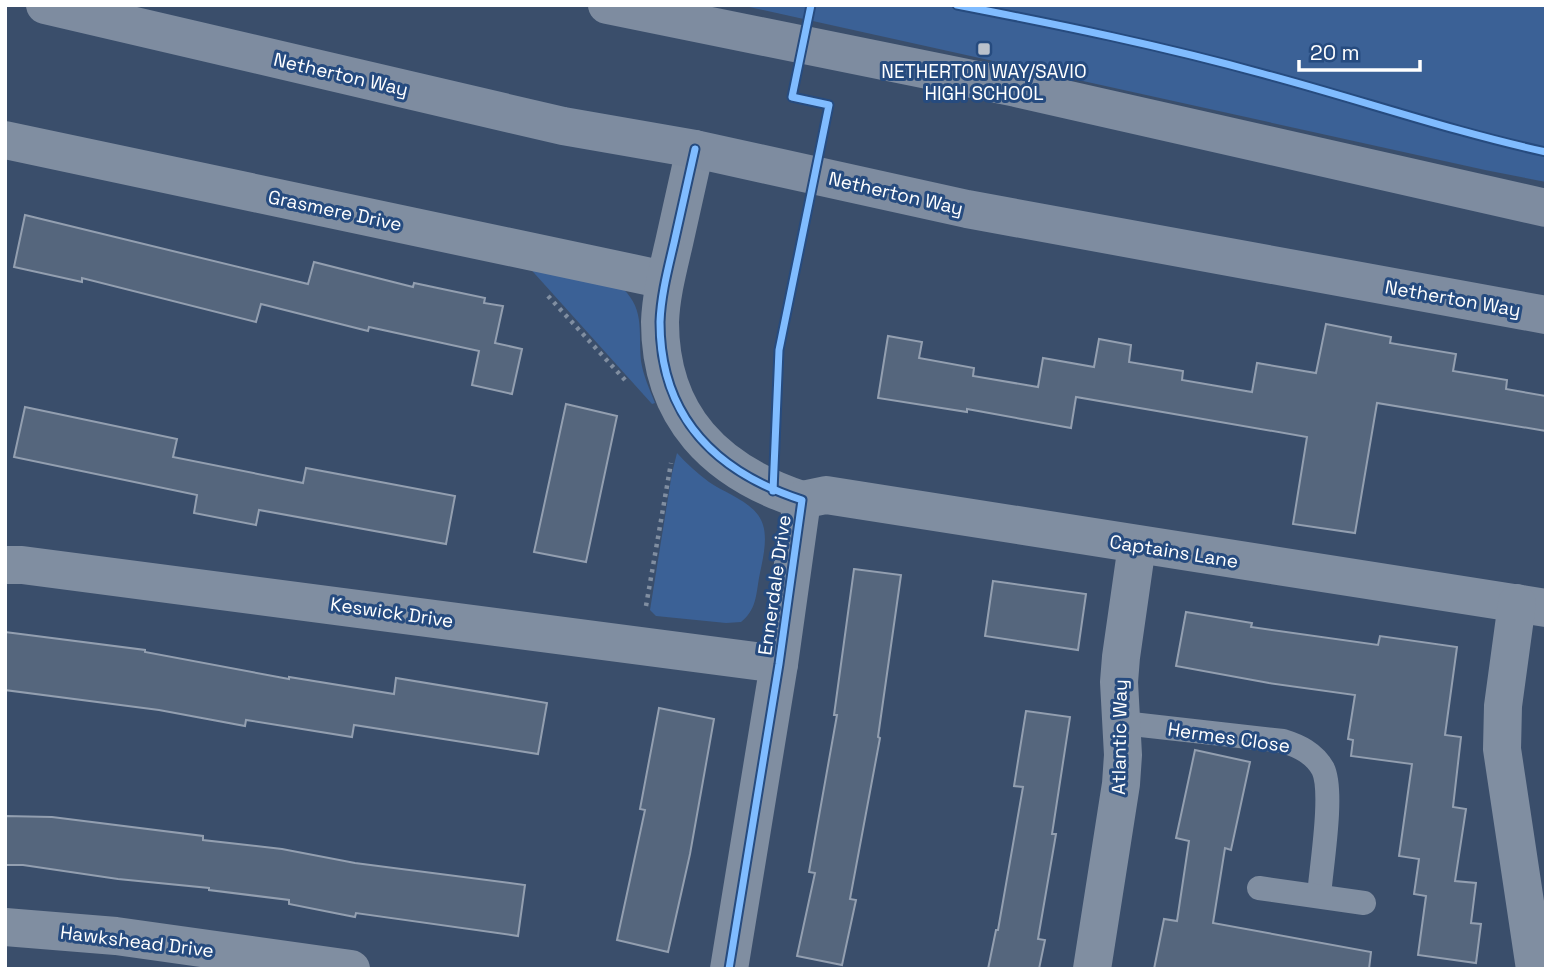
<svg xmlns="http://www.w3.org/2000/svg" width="1551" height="974" font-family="'Space Grotesk',sans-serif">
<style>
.green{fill:#3b6196}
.building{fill:#55667d;stroke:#939fb0;stroke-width:2}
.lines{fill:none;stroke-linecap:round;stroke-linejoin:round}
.path{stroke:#808ea1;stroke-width:4.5;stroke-dasharray:3.5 5;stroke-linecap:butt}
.service{stroke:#808ea1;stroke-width:24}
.minor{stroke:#808ea1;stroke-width:38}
.primary{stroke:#7e8ca0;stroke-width:38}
.cycleway-casing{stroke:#264b7f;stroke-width:11}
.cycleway{stroke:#80bcff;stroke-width:7}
.poi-dot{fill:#bac1cb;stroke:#264b7f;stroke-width:2.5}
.labels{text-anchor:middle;stroke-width:6;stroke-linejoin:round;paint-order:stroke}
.poi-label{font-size:19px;fill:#fff;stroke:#264b7f}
.street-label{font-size:19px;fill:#fff;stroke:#264b7f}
</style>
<rect width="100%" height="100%" fill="#3a4e6b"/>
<!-- green -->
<g class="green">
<path d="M740 5H1546V182L1485 170Z"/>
<path d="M526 264 618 284C646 308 638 328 641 361 643 375 650 390 655 403L652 404Z"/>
<path d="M677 453C687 464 697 473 709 482 726 494 757 503 763 525 768 541 762 562 759 578 756 596 756 610 741 622L726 623 656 616 650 610 672 473Z"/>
</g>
<!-- building -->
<g class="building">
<path d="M25 215 308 284 314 262 413 287 414 283 485 298 484 303 503 306 495 343 522 349 512 394 472 385 479 351 369 327 368 331 261 304 256 322 82 278V282L14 267Z"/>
<path d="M1326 324 1391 337 1390 343 1456 354 1453 371 1507 380 1506 389 1546 396V431L1377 403 1355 533 1293 524 1307 437 1076 397 1071 428 967 409V412L878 398 888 336 922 342 919 358 974 368 973 376 1038 387 1043 358 1094 367 1099 339 1131 345 1129 362 1183 371 1182 380 1252 392 1257 363 1316 373Z"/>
<path d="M566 404 617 416 586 562 534 552Z"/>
<path d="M25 407 177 439 173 457 303 483 306 468 455 496 446 544 259 510 256 525 194 513 197 495 14 457Z"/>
<path d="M854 569 901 575 878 737 880 738 850 899 856 900 842 965 797 956 815 873 809 872 837 715H834Z"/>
<path d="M993 581 1086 594 1078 650 985 636Z"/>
<path d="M1186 612 1252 623 1251 627 1378 645 1380 636 1457 647 1445 735 1461 737 1453 807 1466 809 1455 881 1476 883 1471 923 1481 924 1476 963 1418 955 1426 896 1414 894 1419 859 1399 856 1412 764 1351 756 1353 740 1348 739 1355 695 1269 683 1176 666Z"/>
<path d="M5 632 145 650V652L289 679V677L394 694 396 678 547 703 538 754 354 725 352 737 246 720 245 726 159 710 5 690Z"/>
<path d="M659 708 714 719 690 854 668 952 617 940 645 810 640 809Z"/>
<path d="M1026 711 1070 717 1052 834H1056L1038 939 1045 940 1039 969H988L996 930H998L1023 787 1014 786Z"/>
<path d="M1195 750 1250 762 1231 850 1225 848 1213 923 1371 952 1369 969H1154L1164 919 1177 921 1189 841 1176 838Z"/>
<path d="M5 816 52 817 203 836V840L282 849 355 863 525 885 518 936 356 913 355 917 289 904V900L209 890V888L118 879 23 865H5Z"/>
</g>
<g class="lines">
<!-- path -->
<g class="path">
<path d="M548 296 625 380"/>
<path d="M646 606 671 463"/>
</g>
<!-- service -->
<g class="service">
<path d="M1123 723 1283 741C1299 746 1314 753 1323 769 1334 792 1321 868 1319 896"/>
<path d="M1259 888 1364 903"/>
</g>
<!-- minor -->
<g class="minor">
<path d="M5 140 665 280"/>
<path d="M695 149C688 180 681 212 674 243 668 269 661 295 660 322 660 417 716 472 802 500L779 664 729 969"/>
<path d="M802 500 826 495 1546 608"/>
<path d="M5 565H22L779 664"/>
<path d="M1517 603 1503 706 1502 749 1535 969"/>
<path d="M5 927 116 936 351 969"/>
<path d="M1092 969 1121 784 1123 755 1119 682 1121 657 1137 545"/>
</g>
<!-- primary -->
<g class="primary">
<path d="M45 5 563 126 695 149 967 209 1546 315"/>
<path d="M607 5 1016 88 1546 208"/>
</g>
<!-- cycleway casing -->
<g class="cycleway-casing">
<g id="cycleway">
<path d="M957 5C1060 25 1163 46 1264 74 1358 99 1450 131 1546 152"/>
<path d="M695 149C688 180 681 212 674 243 668 269 661 295 660 322 660 417 716 472 802 500L779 664 729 969"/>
<path d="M773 491 779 350 829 105 792 97 811 5"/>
</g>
</g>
<!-- cycleway -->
<use href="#cycleway" class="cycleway"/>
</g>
<!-- markers -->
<rect class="poi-dot" x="977" y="42" width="14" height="14" rx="3.5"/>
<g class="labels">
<!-- poi labels -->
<g class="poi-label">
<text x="984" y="78">NETHERTON WAY/SAVIO<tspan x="984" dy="22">HIGH SCHOOL</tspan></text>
</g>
<!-- street labels -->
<g class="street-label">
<text transform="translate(341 74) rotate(13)" y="7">Netherton Way</text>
<text transform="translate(896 193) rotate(13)" y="7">Netherton Way</text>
<text transform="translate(335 210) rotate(12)" y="7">Grasmere Drive</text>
<text transform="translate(1453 298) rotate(10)" y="7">Netherton Way</text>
<text transform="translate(1174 551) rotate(9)" y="7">Captains Lane</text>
<text transform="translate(774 585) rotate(-82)" y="7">Ennerdale Drive</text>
<text transform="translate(392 612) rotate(8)" y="7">Keswick Drive</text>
<text transform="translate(1119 737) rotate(-89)" y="7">Atlantic Way</text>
<text transform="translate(1229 737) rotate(8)" y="7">Hermes Close</text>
<text transform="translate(137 941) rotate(7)" y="7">Hawkshead Drive</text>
</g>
</g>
<!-- border -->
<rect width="1551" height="974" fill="none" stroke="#ffffff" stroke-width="14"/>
<!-- scale -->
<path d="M1299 60v10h121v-10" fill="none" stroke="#ffffff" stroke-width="3.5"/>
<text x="1310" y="60" font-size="21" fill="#ffffff" stroke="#264b7f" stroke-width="5" paint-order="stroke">20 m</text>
</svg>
